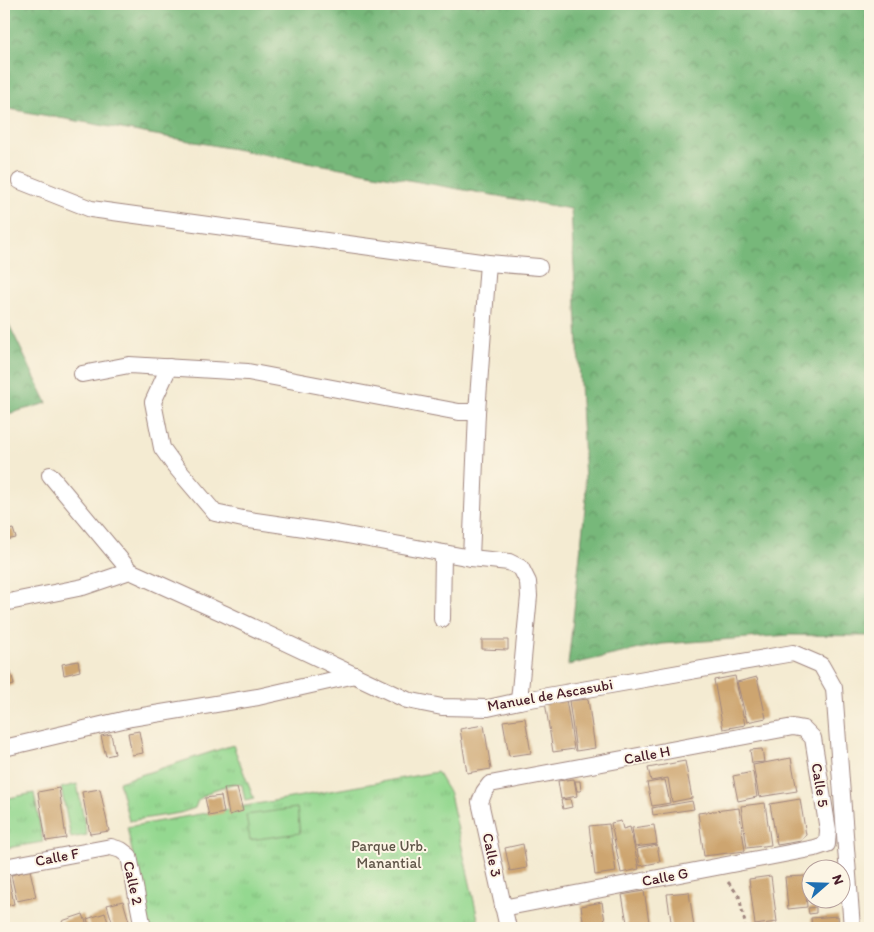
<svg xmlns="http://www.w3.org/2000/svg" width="874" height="932" font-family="Itim,sans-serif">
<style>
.grass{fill:url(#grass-tufts);stroke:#6f7c5e}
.forest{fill:url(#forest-crowns);stroke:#606c52}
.garden{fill:#94d890;stroke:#6f7c5e}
.building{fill:#cda570}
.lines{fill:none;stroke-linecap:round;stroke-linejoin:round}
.street-casing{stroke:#9f857e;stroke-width:18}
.path{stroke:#9f857e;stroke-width:3;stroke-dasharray:4 4;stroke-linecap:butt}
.street{stroke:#fff;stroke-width:16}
.labels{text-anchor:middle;stroke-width:4;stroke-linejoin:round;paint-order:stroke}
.street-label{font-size:15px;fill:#4a1f2b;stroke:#fcf5e5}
.park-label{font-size:15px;fill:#605649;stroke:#fcf5e5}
</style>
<defs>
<pattern id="grass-tufts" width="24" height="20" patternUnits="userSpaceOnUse" patternTransform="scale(1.25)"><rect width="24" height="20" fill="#94d890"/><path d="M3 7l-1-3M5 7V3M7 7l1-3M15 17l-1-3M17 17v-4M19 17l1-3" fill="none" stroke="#81b97c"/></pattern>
<pattern id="forest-crowns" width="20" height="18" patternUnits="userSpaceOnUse" patternTransform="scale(1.25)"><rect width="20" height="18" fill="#77b87a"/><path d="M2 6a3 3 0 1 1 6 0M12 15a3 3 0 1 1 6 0" fill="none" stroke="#649564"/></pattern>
</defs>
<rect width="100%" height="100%" fill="#fcf5e5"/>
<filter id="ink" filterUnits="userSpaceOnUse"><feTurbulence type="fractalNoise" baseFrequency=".02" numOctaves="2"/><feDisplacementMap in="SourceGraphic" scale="10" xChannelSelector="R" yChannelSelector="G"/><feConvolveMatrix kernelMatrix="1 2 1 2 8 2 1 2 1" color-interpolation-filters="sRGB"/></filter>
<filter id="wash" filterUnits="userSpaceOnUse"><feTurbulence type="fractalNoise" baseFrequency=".0096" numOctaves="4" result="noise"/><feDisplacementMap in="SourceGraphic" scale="20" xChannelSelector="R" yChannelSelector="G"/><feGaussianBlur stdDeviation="1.12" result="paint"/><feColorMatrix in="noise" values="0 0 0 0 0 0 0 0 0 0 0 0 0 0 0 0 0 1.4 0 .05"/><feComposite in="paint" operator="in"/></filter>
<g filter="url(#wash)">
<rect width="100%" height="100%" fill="#f4ebd2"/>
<!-- grass -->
<g class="grass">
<path d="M233 745 254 799 245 801 242 785 235 783 213 790 198 800 195 808 180 813 129 821 119 782Z"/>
<path d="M437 772 450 794 480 928H148L127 827Z"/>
<path d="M77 784 87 835 71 838 61 788Z"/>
<path d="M34 793 43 842 7 848 4 828V799Z"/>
</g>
<!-- forest -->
<g class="forest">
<path d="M4 4H870V636L790 635 662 644 568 665 586 499 571 209 4 108Z"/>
<path d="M4 314 47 403 4 415Z"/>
</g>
<!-- garden -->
<path class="garden" d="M297 808 300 833 250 840 246 815Z"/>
<g id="blocks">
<!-- building -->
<g class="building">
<path d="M13 529 16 538 6 540 4 531Z"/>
<path d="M482 640H508V650L482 649Z"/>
<path d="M78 661 80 671 64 675 62 664Z"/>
<path d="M11 672 14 685 6 687 4 674Z"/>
<path d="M735 676 745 725 723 729 714 680Z"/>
<path d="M757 677 766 718 747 722 737 682Z"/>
<path d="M566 699 574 749 553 752 545 702Z"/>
<path d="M588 699 595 748 576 751 569 701Z"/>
<path d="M525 718 531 753 509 756 503 721Z"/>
<path d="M484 725 491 769 467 773 460 729Z"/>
<path d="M139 731 143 753 132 755 128 733Z"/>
<path d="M111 734 115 754 106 756 101 736Z"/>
<path d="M762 749 764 762 752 763 750 750Z"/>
<path d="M791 758 797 791 759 797 753 765Z"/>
<path d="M685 761 692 798 672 802 668 778 651 781 648 768Z"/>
<path d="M753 772 757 797 738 801 733 776Z"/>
<path d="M574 779 577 796 561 799 558 781Z"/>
<path d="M665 780 670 803 652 806 647 783Z"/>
<path d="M575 781H580L581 791H577Z"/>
<path d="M59 788 66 838 46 841 38 792Z"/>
<path d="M224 788H237L243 811 229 815Z"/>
<path d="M100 789 109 831 90 834 82 792Z"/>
<path d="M221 796 224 813 209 816 205 798Z"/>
<path d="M570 799 572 807 563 809 561 800Z"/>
<path d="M800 799 806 835 801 841 777 845 770 804Z"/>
<path d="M692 801 694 809 653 815 652 808Z"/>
<path d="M765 803 771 845 747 848 741 806Z"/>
<path d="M739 808 745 851 704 856 698 813Z"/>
<path d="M621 821 623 829 630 827 639 869 621 873 611 823Z"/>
<path d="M609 824 616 872 595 875 589 826Z"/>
<path d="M654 825 657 844 635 847 632 828Z"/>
<path d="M523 844 527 868 510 871 505 848Z"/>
<path d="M657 845 660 862 640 866 637 849Z"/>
<path d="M30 870 36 897 17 901 11 875Z"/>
<path d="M4 873H8L14 904 4 906Z"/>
<path d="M771 876 777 922 755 925 749 879Z"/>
<path d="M805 876 807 907 788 909 785 877Z"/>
<path d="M644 891 650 928H628L622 895Z"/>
<path d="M689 892 694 928H672L667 894Z"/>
<path d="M123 901 131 928H114L107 905Z"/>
<path d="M602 902 606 928H584L581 906Z"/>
<path d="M816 907V913L809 914 808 908Z"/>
<path d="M105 913 110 928H90L87 919Z"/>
<path d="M83 914 88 928H65L62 921Z"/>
<path d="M838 916 839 928H812L811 918Z"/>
</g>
</g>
</g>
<g filter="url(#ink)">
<use href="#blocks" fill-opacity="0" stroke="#9f857e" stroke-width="1"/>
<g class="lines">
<!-- street casing -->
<g class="street-casing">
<g id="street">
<path d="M20 181 91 209 488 263 539 267"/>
<path d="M169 367 153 402 162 448 175 466 215 513 243 519 331 532 471 558 509 562 521 568 528 582 529 596 519 701"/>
<path d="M82 374 129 365 248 372 459 412H477"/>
<path d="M50 475 130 571 225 614 407 700 442 707 488 708 519 701 793 653 821 665 834 688 852 928"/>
<path d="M471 558 477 412 488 263"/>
<path d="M4 603 83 587 130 571"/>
<path d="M442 619 443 553"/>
<path d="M4 748 131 718 258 697 355 675"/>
<path d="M4 867 111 847 121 850 129 856 143 928"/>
<path d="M503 908 815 848 827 844 828 830 813 738 804 729 793 727 490 784 484 792 480 802 508 928"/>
</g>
</g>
<!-- path -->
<path class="path" d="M728 882 739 896 746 928"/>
<!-- street -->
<use href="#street" class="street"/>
</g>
</g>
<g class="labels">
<!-- street labels -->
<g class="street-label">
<text transform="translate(550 695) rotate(-10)" y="5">Manuel de Ascasubi</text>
<text transform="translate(647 755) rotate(-11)" y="5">Calle H</text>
<text transform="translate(820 785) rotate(81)" y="5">Calle 5</text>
<text transform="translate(492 855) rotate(78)" y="5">Calle 3</text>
<text transform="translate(57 857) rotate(-11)" y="5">Calle F</text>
<text transform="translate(665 877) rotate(-11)" y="5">Calle G</text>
<text transform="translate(133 883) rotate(77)" y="5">Calle 2</text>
</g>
<!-- park labels -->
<g class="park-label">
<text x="389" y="851">Parque Urb.<tspan x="389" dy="17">Manantial</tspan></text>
</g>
</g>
<!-- margin -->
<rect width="874" height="932" fill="none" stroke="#fcf5e5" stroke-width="20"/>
<!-- north arrow -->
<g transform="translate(826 884) rotate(70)"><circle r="24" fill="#fcf5e5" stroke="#b59f9b"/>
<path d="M0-4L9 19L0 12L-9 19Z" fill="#1f6fb2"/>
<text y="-8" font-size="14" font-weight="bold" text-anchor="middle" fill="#4a1f2b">N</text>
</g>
</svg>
